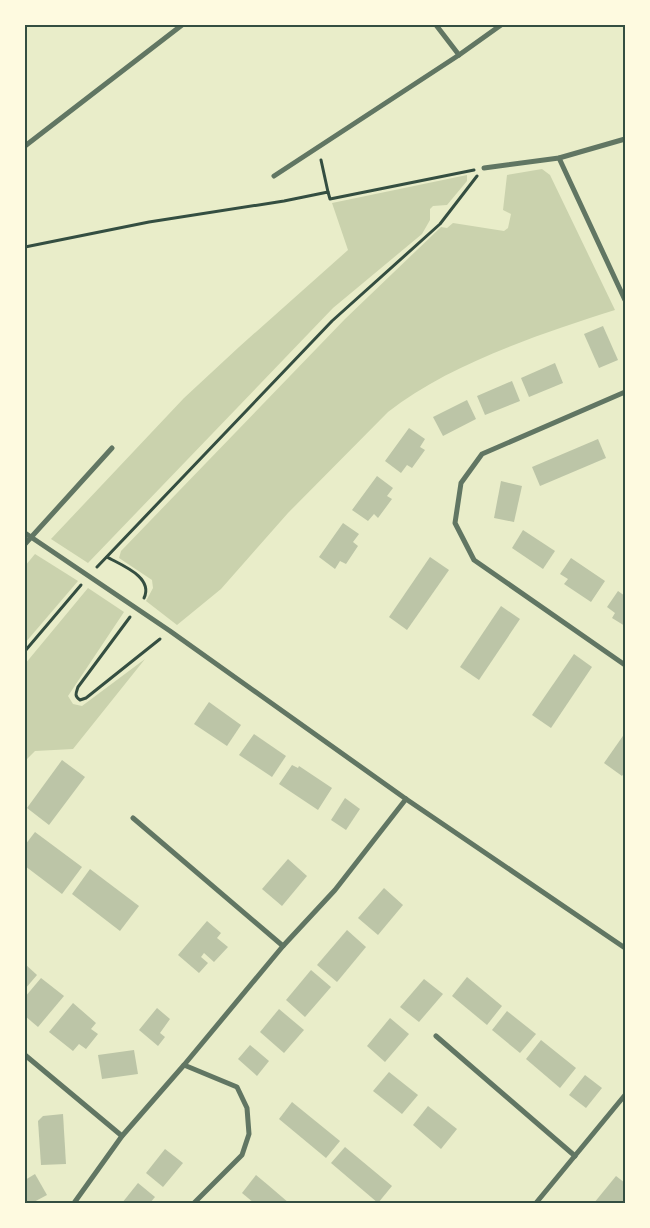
<svg xmlns="http://www.w3.org/2000/svg" width="650" height="1228" font-family="'Varela Round',sans-serif">
<style>
.green{fill:#cad2ad}
.building{fill:#bcc5a7}
.lines{fill:none;stroke-linecap:round;stroke-linejoin:round}
.path{stroke:#344e41;stroke-width:3}
.minor{stroke:#617663;stroke-width:5}
.neatline{fill:none;stroke:#344e41;stroke-width:2}
</style>
<rect width="100%" height="100%" fill="#e9edc9"/>
<!-- green -->
<g class="green">
<path d="M542 169 550 175 615 310C540 334 449 364 388 412L288 513 221 589 177 625 146 601 153 588 152 580 119 558 121 551 345 319 441 227 447 228 453 223 504 231 508 228 511 214 503 210 507 175Z"/>
<path d="M467 175V181L447 205 433 206 430 209V220L422 234 333 308 88 563 51 539 184 398 239 347 348 250 332 203Z"/>
<path d="M35 554 78 581 25 643V566Z"/>
<path d="M88 588 124 612 68 696 73 704 82 706 145 659 73 749 35 751 25 761V664Z"/>
</g>
<!-- building -->
<g class="building">
<path d="M603 326 618 360 599 368 584 334Z"/>
<path d="M555 363 563 383 529 397 521 378Z"/>
<path d="M512 381 520 401 485 415 477 396Z"/>
<path d="M467 400 476 419 443 436 433 417Z"/>
<path d="M409 428 425 439 420 447 425 450 412 468 407 465 401 473 385 461Z"/>
<path d="M598 439 606 458 540 486 532 467Z"/>
<path d="M377 476 393 488 387 496 392 499 378 518 374 514 368 521 352 510Z"/>
<path d="M501 481 522 486 514 522 494 518Z"/>
<path d="M343 523 359 534 353 542 358 546 346 564 340 561 335 569 319 557Z"/>
<path d="M523 530 555 551 543 569 512 548Z"/>
<path d="M430 557 449 570 407 630 389 617Z"/>
<path d="M571 558 605 581 591 602 564 584 568 579 560 574Z"/>
<path d="M618 591 625 596V626L612 618 615 613 607 607Z"/>
<path d="M501 606 520 619 479 680 460 667Z"/>
<path d="M574 654 592 667 551 728 532 715Z"/>
<path d="M209 702 241 725 227 746 194 724Z"/>
<path d="M625 733V772L622 776 604 763Z"/>
<path d="M254 734 286 756 272 777 239 755Z"/>
<path d="M62 760 85 777 49 825 27 808Z"/>
<path d="M292 765 298 768 299 766 332 788 318 810 279 784Z"/>
<path d="M345 798 360 809 346 830 331 820Z"/>
<path d="M35 832 82 867 62 894 25 866V845Z"/>
<path d="M288 859 307 876 282 906 262 889Z"/>
<path d="M90 869 139 906 120 931 72 894Z"/>
<path d="M384 888 403 905 378 935 358 918Z"/>
<path d="M207 921 221 933 217 938 228 947 214 962 204 953 201 957 208 963 199 973 178 955Z"/>
<path d="M347 930 366 947 337 982 317 965Z"/>
<path d="M25 964 37 975 25 989Z"/>
<path d="M311 970 331 987 305 1017 286 1000Z"/>
<path d="M467 977 502 1006 487 1025 452 996Z"/>
<path d="M41 978 64 996 38 1027 25 1016V997Z"/>
<path d="M424 979 443 994 419 1022 400 1007Z"/>
<path d="M73 1003 96 1023 91 1029 98 1034 86 1049 79 1044 73 1051 49 1032Z"/>
<path d="M157 1008 170 1019 160 1033 165 1037 158 1046 139 1030Z"/>
<path d="M279 1009 304 1030 284 1053 260 1032Z"/>
<path d="M507 1011 536 1034 520 1053 492 1030Z"/>
<path d="M390 1018 409 1034 385 1062 367 1046Z"/>
<path d="M541 1040 576 1068 560 1088 526 1059Z"/>
<path d="M250 1045 269 1061 257 1076 238 1059Z"/>
<path d="M134 1050 138 1074 102 1079 98 1055Z"/>
<path d="M389 1072 418 1095 402 1114 373 1091Z"/>
<path d="M585 1075 602 1088 586 1108 569 1095Z"/>
<path d="M292 1102 340 1141 326 1158 279 1119Z"/>
<path d="M428 1106 457 1129 441 1149 413 1125Z"/>
<path d="M63 1114 66 1164 41 1165 38 1121 43 1116Z"/>
<path d="M345 1147 392 1186 378 1203 331 1163Z"/>
<path d="M165 1149 183 1163 163 1187 146 1173Z"/>
<path d="M35 1174 47 1195 32 1203H25V1180Z"/>
<path d="M256 1175 268 1185 289 1203H254L242 1193Z"/>
<path d="M616 1176 625 1183V1203H594Z"/>
<path d="M138 1183 155 1197 150 1203H122Z"/>
</g>
<g class="lines">
<!-- path -->
<g class="path">
<path d="M321 160 328 192"/>
<path d="M25 247 149 222 284 201 328 192 330 199 474 170"/>
<path d="M107 557C121 565 154 577 144 598"/>
<path d="M97 567 332 321 440 224 477 176"/>
<path d="M130 617 78 687C76 693 74 696 80 700L86 698 160 639"/>
<path d="M25 651 81 585"/>
</g>
<!-- minor -->
<g class="minor">
<path d="M436 25 459 55"/>
<path d="M25 146 182 25"/>
<path d="M559 158 625 300"/>
<path d="M484 168 559 158 625 139"/>
<path d="M274 176 459 55 501 25"/>
<path d="M625 392 482 454 461 483 455 523 474 560 625 665"/>
<path d="M25 533 170 631 406 799 625 948"/>
<path d="M25 544 112 448"/>
<path d="M133 818 283 946"/>
<path d="M436 1036 575 1156"/>
<path d="M25 1055 122 1136"/>
<path d="M184 1065 237 1087 247 1108 249 1134 242 1155 194 1203"/>
<path d="M74 1203 122 1136 184 1065 283 946 335 890 406 799"/>
<path d="M536 1203 625 1095"/>
</g>
</g>
<!-- border -->
<rect width="650" height="1228" fill="none" stroke="#fefae0" stroke-width="52"/>
<rect x="26" y="26" width="598" height="1176" class="neatline"/>
</svg>
